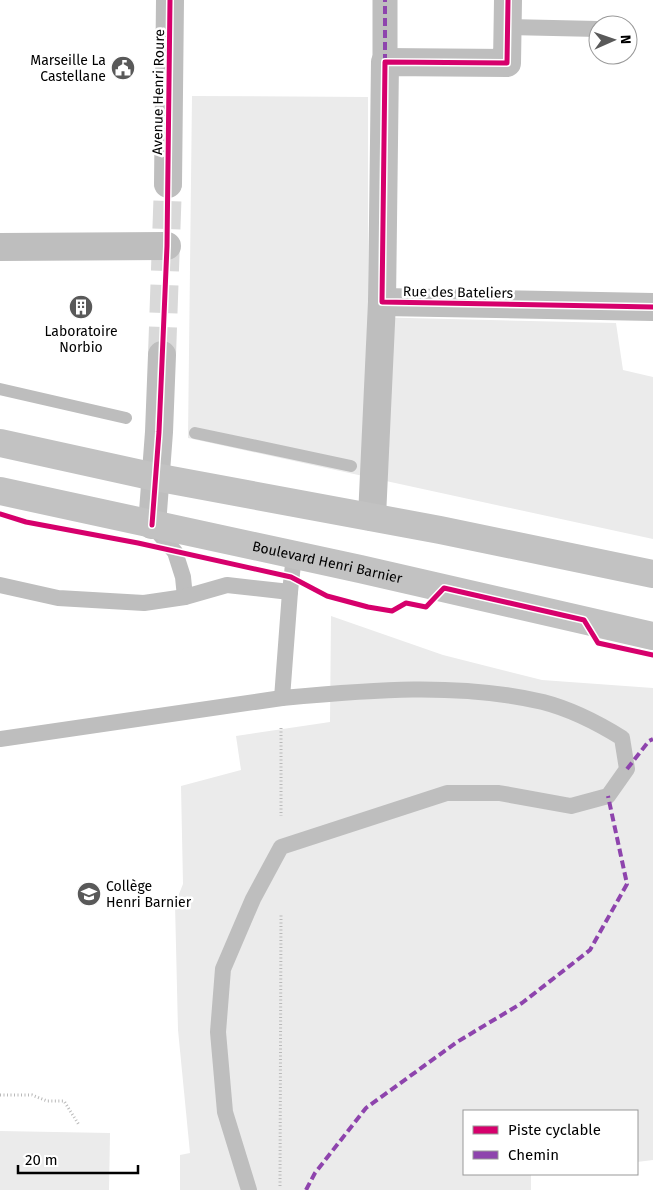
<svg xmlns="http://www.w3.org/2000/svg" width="653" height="1190" font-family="'Fira Sans',sans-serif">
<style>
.green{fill:#ebebeb}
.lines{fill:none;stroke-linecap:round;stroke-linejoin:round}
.stream{stroke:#bdbdbd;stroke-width:12}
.minor-tunnel{stroke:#d9d9d9;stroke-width:28;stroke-dasharray:28 14;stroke-linecap:butt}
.path{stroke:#b9b9b9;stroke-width:3;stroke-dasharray:1 2.5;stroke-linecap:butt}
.service{stroke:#bebebe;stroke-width:16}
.pedestrian{stroke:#bebebe;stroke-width:25}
.minor{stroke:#bebebe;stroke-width:28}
.secondary{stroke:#c2c2c2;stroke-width:28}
.quiet{stroke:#8e44ad;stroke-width:4;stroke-dasharray:8 4;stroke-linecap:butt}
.cycleway-casing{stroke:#fff;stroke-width:8}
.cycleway{stroke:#d6006c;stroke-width:5}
.labels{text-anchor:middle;stroke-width:5;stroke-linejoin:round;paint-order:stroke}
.poi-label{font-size:14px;fill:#000;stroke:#fff;text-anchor:end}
.street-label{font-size:14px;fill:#000;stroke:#fff}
</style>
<rect width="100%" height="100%" fill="#fff"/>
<!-- green -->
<g class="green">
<path d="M192 96 368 97V317L616 323 623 370 653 377V539L188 438Z"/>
<path d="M331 616 443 655 542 680 653 688V1160L637 1162V1111H464V1174H531V1190H180V1155L190 1153 178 1030 175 904 183 884 181 786 241 770 236 736 330 722Z"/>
<path d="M0 1131 110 1133 109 1190H0Z"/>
</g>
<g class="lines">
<!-- stream -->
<g class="stream">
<path d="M0 389 126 418"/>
<path d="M195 433 351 466"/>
</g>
<!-- minor-tunnel -->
<path class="minor-tunnel" d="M162 355 168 184"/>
<!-- path -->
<g class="path">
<path d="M281 728V816"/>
<path d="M0 1095H32L47 1101H64L79 1125"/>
<path d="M280 1186 281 913"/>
</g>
<!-- service -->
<g class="service">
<path d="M508 27 598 29"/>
<path d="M152 525 175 552 183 577 185 597"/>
<path d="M0 585 58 598 144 603 185 597 227 585 290 592"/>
<path d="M0 739 282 698"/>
<path d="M249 1190 225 1112 218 1032 223 969 253 899 281 847 447 793H499L571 806 608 796 627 769 622 738C598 723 570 709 543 702 457 682 369 690 282 698L290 592 294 555"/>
</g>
<!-- pedestrian -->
<path class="pedestrian" d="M385 62V0"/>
<!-- minor -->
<g class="minor">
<path d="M508 0 507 63 385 62 382 302 653 307"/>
<path d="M168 184 170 0"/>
<path d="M0 247 167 246"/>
<path d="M372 517 382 302"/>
<path d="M152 525 159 432 162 355"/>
</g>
<!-- secondary -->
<g class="secondary">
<path d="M0 443 155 477 440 530 653 574"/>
<path id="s1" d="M0 491 360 569 653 636"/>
</g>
<!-- quiet -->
<g class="quiet">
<path d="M385 62V0"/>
<path d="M627 769 649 741 653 739"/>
<path d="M306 1190 315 1173 366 1108 457 1042 522 1003 590 950 627 884 608 796"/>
</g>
<!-- cycleway casing -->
<g class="cycleway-casing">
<g id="cycleway">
<path d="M508 0 507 63 385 62 382 302 653 307"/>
<path d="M0 514 26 522 138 543 291 577 327 596 368 607 392 611 406 603 426 607 444 588 584 620 598 643 653 655"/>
<path d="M152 525 159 432 167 246 170 0"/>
</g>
</g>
<!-- cycleway -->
<use href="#cycleway" class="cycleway"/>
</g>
<!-- icons -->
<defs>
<g id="civic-disc" transform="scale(1.25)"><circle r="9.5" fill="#595959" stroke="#fff"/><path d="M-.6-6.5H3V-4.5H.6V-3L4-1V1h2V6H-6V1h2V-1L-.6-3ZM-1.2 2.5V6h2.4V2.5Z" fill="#fff"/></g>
<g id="building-disc" transform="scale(1.25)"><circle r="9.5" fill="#595959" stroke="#fff"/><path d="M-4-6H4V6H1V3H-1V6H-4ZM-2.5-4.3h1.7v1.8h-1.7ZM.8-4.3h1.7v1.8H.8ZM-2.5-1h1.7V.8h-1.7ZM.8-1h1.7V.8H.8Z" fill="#fff"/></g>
<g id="school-disc" transform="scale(1.25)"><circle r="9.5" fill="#595959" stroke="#fff"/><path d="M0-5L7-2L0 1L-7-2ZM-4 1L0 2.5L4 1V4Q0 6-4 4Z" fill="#fff"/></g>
</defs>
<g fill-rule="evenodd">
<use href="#civic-disc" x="123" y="68"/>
<use href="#building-disc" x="81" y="307"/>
<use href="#school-disc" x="89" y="894"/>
</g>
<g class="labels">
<!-- poi labels -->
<g class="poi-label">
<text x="106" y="65">Marseille La<tspan x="106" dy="16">Castellane</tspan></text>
<text x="81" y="336" text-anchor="middle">Laboratoire<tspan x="81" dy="16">Norbio</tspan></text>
<text x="106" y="891" text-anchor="start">Collège<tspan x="106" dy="16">Henri Barnier</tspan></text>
</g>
<!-- street labels -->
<g class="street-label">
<text transform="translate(158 92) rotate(-89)" y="5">Avenue Henri Roure</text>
<text transform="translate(458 292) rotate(1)" y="5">Rue des Bateliers</text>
<text dy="5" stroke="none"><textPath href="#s1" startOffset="335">Boulevard Henri Barnier</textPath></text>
</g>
</g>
<!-- legend -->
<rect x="463" y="1110" width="175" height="65" fill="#ffffff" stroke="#999999"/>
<rect x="473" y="1126" width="25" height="8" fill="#d6006c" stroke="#999999"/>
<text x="508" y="1135" font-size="15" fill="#000000">Piste cyclable</text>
<rect x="473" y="1151" width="25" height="8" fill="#8e44ad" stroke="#999999"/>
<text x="508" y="1160" font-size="15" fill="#000000">Chemin</text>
<!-- north arrow -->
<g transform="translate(613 40) rotate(88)"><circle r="24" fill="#ffffff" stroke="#999999"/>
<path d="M0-4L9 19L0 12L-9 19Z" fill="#595959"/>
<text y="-8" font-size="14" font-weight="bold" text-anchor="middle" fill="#000000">N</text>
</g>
<!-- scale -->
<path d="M18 1165v8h120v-8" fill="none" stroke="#000000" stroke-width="2.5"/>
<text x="25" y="1165" font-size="15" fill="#000000" stroke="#ffffff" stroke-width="4" paint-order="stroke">20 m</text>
</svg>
